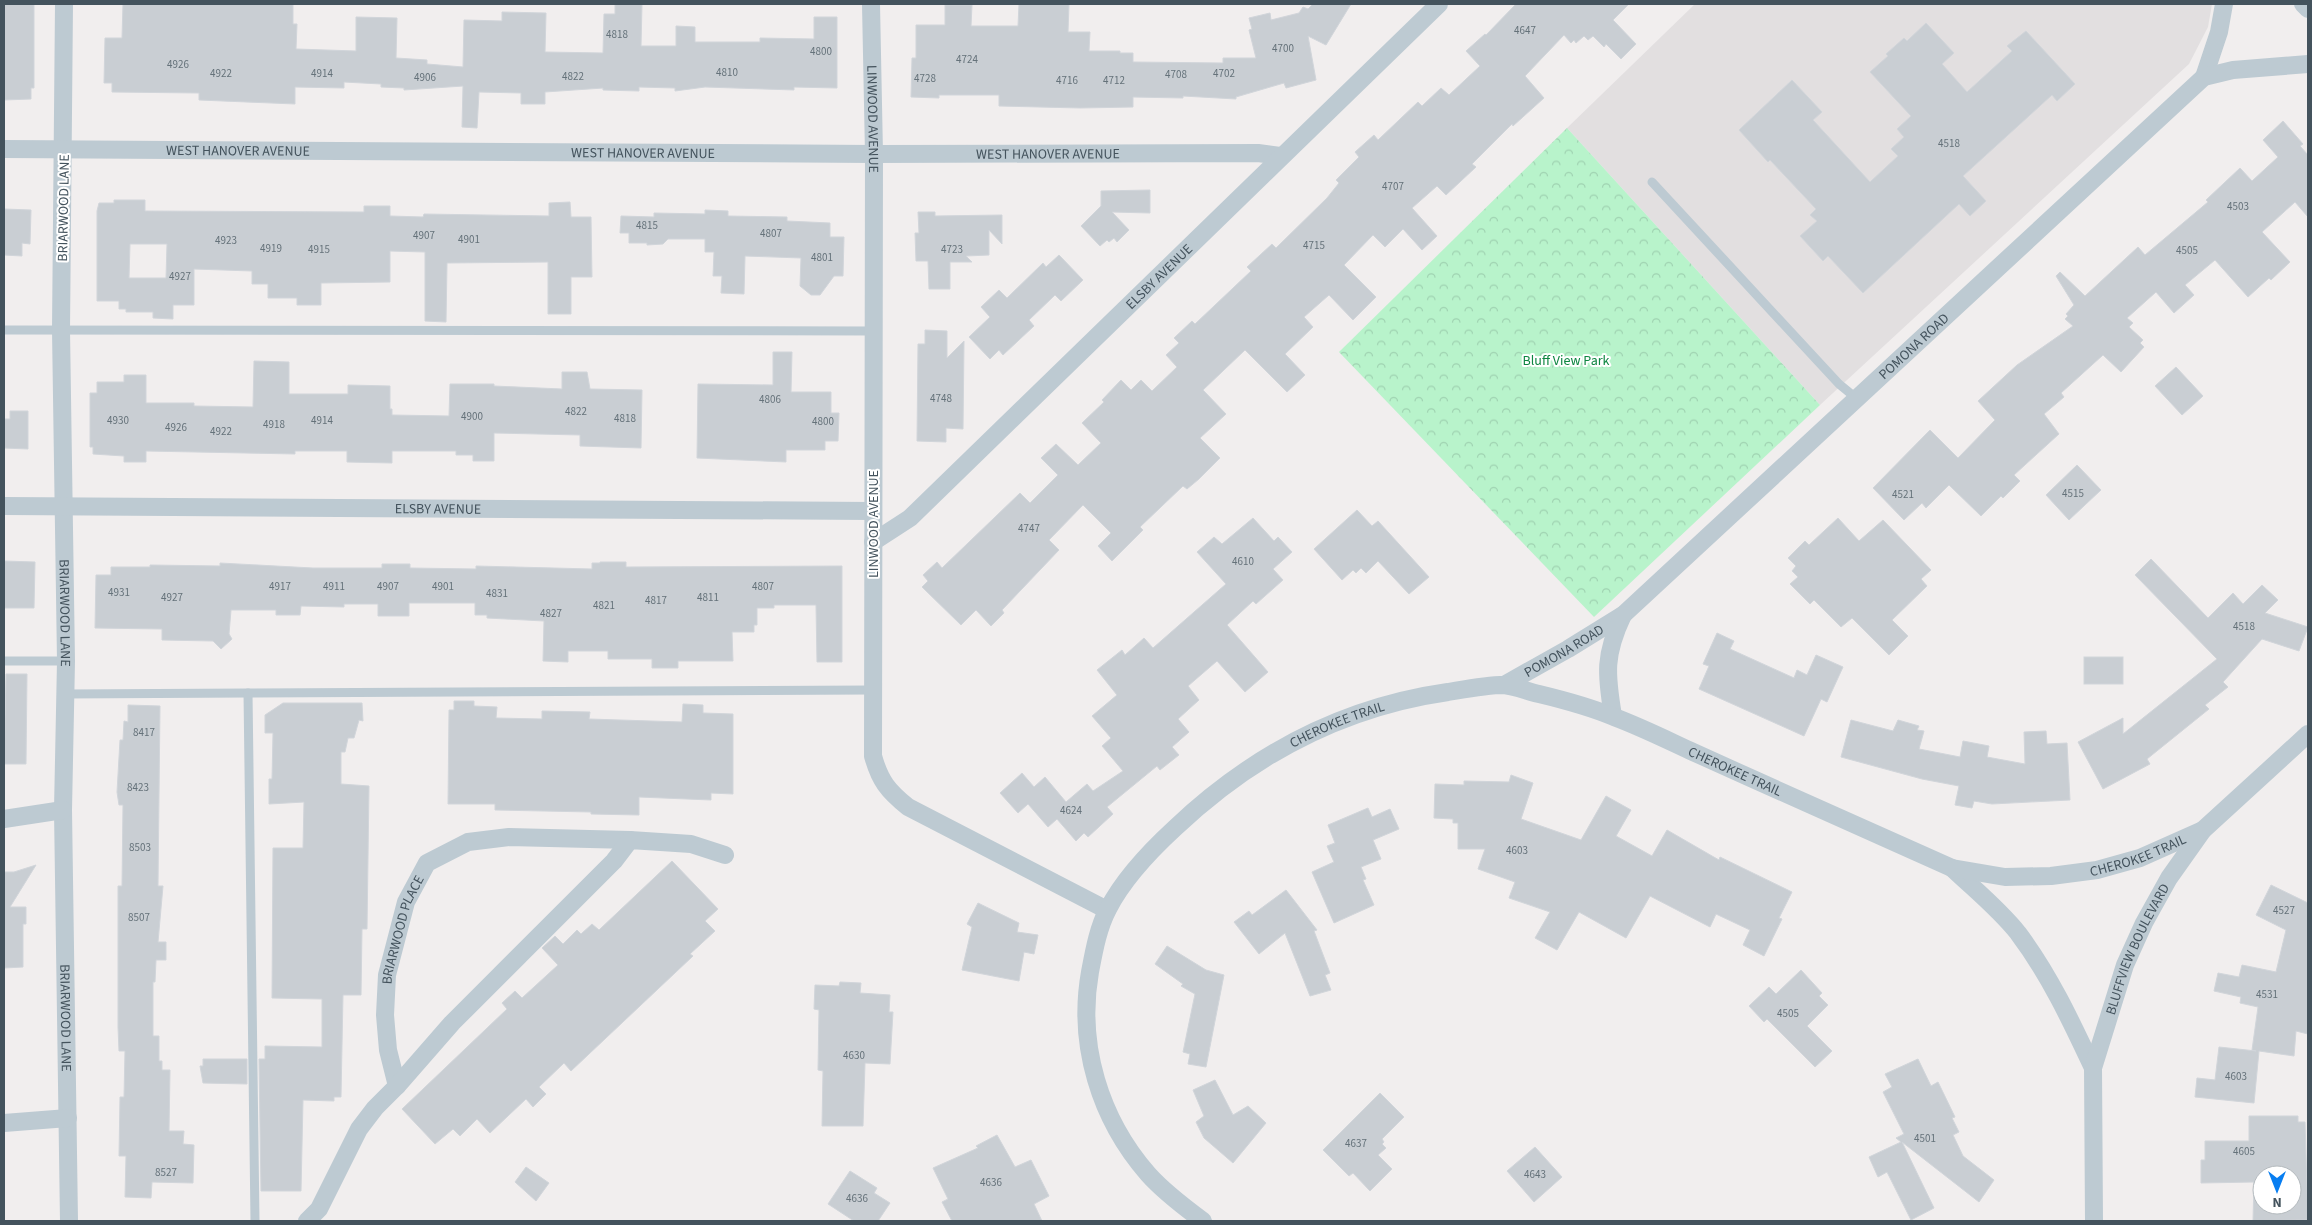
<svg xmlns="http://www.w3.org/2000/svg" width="2312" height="1225" font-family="'Source Sans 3',sans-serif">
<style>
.education{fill:#e2dfe0}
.park{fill:url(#park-crowns)}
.building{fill:#c9ced3;stroke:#d1d5da;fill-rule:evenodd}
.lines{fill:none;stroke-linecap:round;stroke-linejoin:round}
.service{stroke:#bdcad2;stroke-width:9}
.minor{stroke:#bdcad2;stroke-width:18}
.labels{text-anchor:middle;stroke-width:4;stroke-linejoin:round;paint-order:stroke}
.number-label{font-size:11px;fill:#65727a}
.street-label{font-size:14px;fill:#44535d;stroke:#fff}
.park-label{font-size:14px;fill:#0e8641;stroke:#fff}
</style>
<defs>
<pattern id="park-crowns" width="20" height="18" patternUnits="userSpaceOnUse" patternTransform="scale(1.25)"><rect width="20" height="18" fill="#b8f3cb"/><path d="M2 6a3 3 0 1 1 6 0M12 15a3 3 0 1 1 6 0" fill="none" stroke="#9fd2b1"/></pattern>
</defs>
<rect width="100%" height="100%" fill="#f1eeee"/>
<!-- education -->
<path class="education" d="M1695 4H2212L2208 27 2189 64 1820 405 1567 128Z"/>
<!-- park -->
<path class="park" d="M1567 128 1820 405 1594 617 1339 352Z"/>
<!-- building -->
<g class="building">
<path d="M4 4H34V88H31V99L4 100Z"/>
<path d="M123 4H293V24H297L296 49 356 51V17L397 18 396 58 427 60V64L463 67 464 20 502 21V12L546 13 545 52 603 53 604 14H615V4H642L641 46H676V26L695 27V42H760V38L814 39V17H837V88L794 87V90L705 87 675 91V88L639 87V91L603 90V88L545 92V104H521V93L479 92 477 128 462 127 463 86 404 90V88L381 87V84L344 82V88L295 87V104L199 100V93L112 92V83H104L105 38H122Z"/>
<path d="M1019 4H1069L1068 32H1090L1089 51H1120V53H1133V62L1223 63V58H1256L1249 30 1252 29 1249 18 1270 13 1271 20 1299 13 1303 7 1308 9 1313 4H1351L1326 45 1308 36 1316 80 1286 88 1284 83 1236 97V99L1183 96V98L1133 97V107L1080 108 999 106V95H939V98L911 97 912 58H916V25H945V5H972L971 26H1018Z"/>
<path d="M1516 4H1629L1613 20 1636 44 1621 59 1606 44 1604 47 1593 36 1588 40 1584 36 1576 43 1574 40 1571 43 1564 35 1525 76 1544 98 1513 126 1512 124 1472 164 1476 167 1446 195 1437 186 1412 208 1437 236 1422 250 1403 229 1385 247 1373 235 1344 265 1376 297 1353 320 1329 295 1304 317 1313 327 1285 354 1305 375 1287 392 1245 350 1203 390 1226 414 1200 438 1220 458 1199 479 1187 489 1183 486 1140 527 1143 530 1112 561 1098 546 1111 533 1083 505 1049 540 1059 550 1002 610 1004 613 991 626 976 610 961 625 922 587 928 581 923 575 937 562 942 568 1020 493 1030 503 1058 475 1041 458 1056 444 1078 465 1101 443 1082 423 1104 402 1102 400 1121 380 1131 390 1141 380 1152 391 1177 367 1166 355 1179 343 1174 338 1192 321 1195 324 1251 271 1247 267 1272 244 1276 248 1327 198 1339 183 1336 180 1359 157 1355 152 1374 135 1378 140 1418 102 1422 106 1441 88 1449 95 1480 66 1466 51 1485 34 1486 35Z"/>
<path d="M1926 23 1954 53 1942 64 1967 92 2012 51 2007 46 2026 31 2075 84 2057 101 2052 95 1963 176 1986 201 1970 216 1959 204 1863 293 1828 256 1823 261 1800 236 1817 221 1810 215 1816 209 1770 160 1768 162 1739 130 1792 80 1822 112 1813 120 1870 182 1898 156 1891 149 1904 137 1897 129 1911 116 1870 72 1888 56 1886 54 1904 38 1907 41Z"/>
<path d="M2283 121 2303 144 2300 146 2308 155V217L2295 202 2262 232 2290 262 2271 280 2269 278 2248 297 2215 260 2185 285 2194 295 2174 313 2156 292 2127 318 2133 323 2129 327 2143 340 2140 343 2144 347 2121 372 2103 355 2061 393 2064 397 2044 414 2059 434 2014 475 2020 481 2003 498 2001 496 1981 516 1949 485 1926 508 1922 503 1904 520 1873 488 1930 430 1958 458 1995 420 1978 401 2017 365 2073 326 2065 319 2068 316 2066 314 2074 305 2056 276 2060 272 2085 296 2138 247 2145 255 2208 202 2206 200 2240 168 2252 181 2278 157 2263 140Z"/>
<path d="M1150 190V213L1112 212 1129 230 1117 242 1114 238 1109 242 1107 240 1100 246 1081 226 1101 206V191Z"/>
<path d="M114 200H145V211L364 212V206H390V216L423 217 424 214 549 216V203L570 202 571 217H591L592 277H571V314H548V262L447 263 446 322 425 321V252L390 251V282L321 283V305H297V298H268V284H252V271L194 269V305H173V319L153 318V312H126V309H119V301H97V211L99 203H114ZM130 244H167L166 278H129Z"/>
<path d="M4 209 31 210 30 244 22 243V256L4 255Z"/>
<path d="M705 210 728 211V216L787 217V221L830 223V237H844L843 276H834L820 295H811L800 286 801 258 745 256 744 294 721 293 722 276H713L714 252H705V239H668L663 244 647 245V243H629V233H620L621 216 654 217V213L705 214Z"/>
<path d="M918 212H935V216L1002 215V244L989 230V255L966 256 972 262H950V289H929L928 261H916L915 233H919Z"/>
<path d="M1059 255 1083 280 1061 301 1055 295 1029 320 1034 326 1003 355 999 350 990 359 969 337 990 317 981 307 999 290 1007 298 1043 263 1046 267Z"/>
<path d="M925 330 947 331V358L964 341 963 429 946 428V442L917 441 918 344H925Z"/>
<path d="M773 352H792L791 392H831V413H839L838 441H825V450H786V462L697 458 698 384 773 385Z"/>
<path d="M254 361 289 362V394H348V385L390 386V409H392V415L449 416 450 384H494V386L562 389V372H587L590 389 642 390 641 448 580 446V435L494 433V461H473V455H456V451H392V463L347 462V451H295V454L146 451V462H124V456L93 454V447H90V393H97V382H124V375H146V403H194V406L253 407Z"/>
<path d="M2176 367 2203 396 2182 415 2155 386Z"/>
<path d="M10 411H28V449L4 448V419H10Z"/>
<path d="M2077 465 2101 490 2069 520 2046 495Z"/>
<path d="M1357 510 1372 526 1378 521 1429 577 1409 594 1378 561 1366 573 1361 568 1356 573 1353 570 1342 580 1314 549Z"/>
<path d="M1253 518 1274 541 1278 537 1292 552 1273 569 1283 580 1256 604 1253 601 1227 625 1268 672 1245 692 1217 661 1188 686 1199 700 1178 719 1189 732 1172 747 1179 755 1160 770 1157 766 1107 807 1113 814 1088 837 1084 833 1076 841 1057 819 1048 827 1028 804 1018 813 1000 793 1022 773 1034 787 1045 777 1066 802 1087 784 1093 791 1123 771 1102 746 1111 738 1092 716 1117 695 1097 670 1122 650 1125 655 1144 638 1153 648 1226 584 1197 552 1214 537 1222 544Z"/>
<path d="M1838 518 1859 541 1883 520 1931 570 1921 579 1927 586 1892 620 1908 636 1889 655 1852 618 1841 627 1814 600 1810 604 1790 584 1798 577 1792 571 1796 566 1788 558 1805 541 1809 545Z"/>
<path d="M2151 559 2208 618 2233 593 2243 604 2262 585 2278 600 2265 613 2308 627 2299 651 2262 639 2223 682 2228 687 2205 705 2209 709 2147 759 2150 764 2103 789 2078 742 2123 718V734L2217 659 2135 575Z"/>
<path d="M4 561 35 562 34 608H4Z"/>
<path d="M600 562H626V567L842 566V662H817L816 605H774V608H757V625H754V632H732L733 661H678V668H652V659H608V651H568V662L543 661 544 621 487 618V615H475V603H409V616H378V604H344V607L301 606 300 615H276V610H231L229 634 232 639 221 649 213 641 162 640V629L95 628 96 575H111V567H150V565L220 566V563L313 568H382V564H410V568L476 569V566L592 569V563H600Z"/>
<path d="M1717 633 1734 641 1730 649 1794 678 1797 670 1807 675 1816 655 1843 667 1827 702 1821 699 1804 736 1699 689 1709 666 1703 664Z"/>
<rect x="2084" y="657" width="39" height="27"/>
<path d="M6 674H27L26 764H4Z"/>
<path d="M454 701H474V706L497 707 496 718 542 719V711L590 712 589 719 682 722 683 704 703 705V713L733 714V794L711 793V800L639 797V815L591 814V812L495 810V804H448L449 710H454Z"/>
<path d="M283 703H362L363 721 359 720 354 738H348L345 752H341V784L369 786 367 929H362L361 995H343L341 1097H334V1101L303 1100 301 1191H261L259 1059H265V1046L322 1047V999L272 998 273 848H303L304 802 269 804V779H272L273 733H265V715Z"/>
<path d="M128 705 160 706 158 886H163L158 942H166V960H156L155 982H153V1036H159V1061H162V1070H170L169 1131H184L183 1144 194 1145 193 1183 152 1182 151 1198 125 1197 126 1156H119L120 1097H124L125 1051H119L118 1027V886H122L123 805H119L117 792 120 740H123L124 721 128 722Z"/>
<path d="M1851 720 1893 731 1898 720 1919 726 1917 730 1924 731 1919 749 1960 757 1963 741 1989 746 1987 757 2025 764 2024 732 2046 731 2047 744 2067 743 2070 800 1992 804 1974 801 1972 808 1955 805 1959 786 1922 779 1841 757Z"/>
<path d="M1511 775 1533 783 1521 819 1581 840 1606 796 1631 810 1616 836 1652 856 1667 830 1719 860 1720 857 1792 892 1779 918 1782 919 1764 956 1743 945 1750 930 1716 914 1710 927 1650 896 1626 938 1579 912 1557 950 1535 938 1550 912 1509 898 1515 882 1478 869 1485 849H1458V823H1453V819L1434 818 1435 784 1464 785V781L1509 782Z"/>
<path d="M1368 808 1372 817 1390 809 1399 829 1373 840 1381 859 1361 867 1366 879 1363 880 1374 905 1334 923 1312 872 1334 862 1327 846 1335 843 1328 825Z"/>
<path d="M672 861 718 909 705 921 715 931 690 954 693 956 571 1071 564 1063 539 1087 546 1094 533 1107 526 1099 490 1133 477 1119 460 1136 453 1129 435 1144 402 1109 507 1009 502 1003 515 991 522 998 558 965 542 948 555 936 563 944 577 930 581 934 592 924 599 930Z"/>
<path d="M36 865 10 907H26V924H23V967L4 968V872H14Z"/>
<path d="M2271 885 2308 903V1034L2296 1031 2294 1056 2259 1051 2254 1103 2195 1097 2197 1078 2215 1080 2219 1047 2256 1051 2252 1050 2258 1007 2240 1003 2241 997 2214 991 2218 973 2239 977 2242 965 2276 972 2286 930 2256 915Z"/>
<path d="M1286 890 1317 930 1314 931 1330 973 1325 975 1331 990 1310 996 1285 933 1259 954 1234 922 1249 911 1252 915Z"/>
<path d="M978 903 1019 923 1017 932 1038 935 1034 954 1024 952 1019 981 962 970 972 927 967 924Z"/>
<path d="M1167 946 1206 970 1224 975 1206 1067 1188 1064 1190 1054 1183 1052 1195 994 1181 986 1183 984 1155 964Z"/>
<path d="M1801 970 1822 993 1819 996 1828 1005 1807 1026 1832 1051 1815 1067 1767 1019 1764 1022 1749 1006 1769 987 1776 994Z"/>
<path d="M840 982 861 983 860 993 890 995 889 1012H893L890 1064 865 1063 863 1126H822L823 1071 818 1070 819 1010 814 1009 815 985 839 986Z"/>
<path d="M203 1059H247V1084L203 1083 200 1066H203Z"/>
<path d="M1918 1059 1931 1086 1938 1082 1955 1117 1952 1118 1959 1132 1953 1135 1963 1156 1994 1180 1979 1202 1902 1142 1934 1208 1911 1220 1887 1172 1878 1177 1869 1157 1901 1142 1896 1138 1904 1134 1883 1092 1892 1087 1885 1074Z"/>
<path d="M1215 1080 1233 1115 1248 1106 1266 1123 1233 1163 1204 1138 1196 1122 1204 1116 1193 1090Z"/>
<path d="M1380 1093 1404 1117 1382 1139 1384 1142 1382 1144 1386 1148 1378 1155 1392 1169 1370 1191 1353 1173 1349 1176 1323 1150Z"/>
<path d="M2249 1116H2298V1122H2305L2308 1220 2253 1221 2254 1182 2201 1183V1160H2205V1141H2249ZM2262 1175H2292V1205H2262Z"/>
<path d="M997 1135 1015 1167 1031 1160 1049 1196 1034 1204 1042 1221H952L942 1202 948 1199 933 1168 978 1148 976 1146Z"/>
<path d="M1535 1147 1562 1177 1534 1202 1507 1171Z"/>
<path d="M526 1167 549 1183 536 1201 515 1182Z"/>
<path d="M850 1171 877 1188 874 1193 890 1203 878 1221H854L828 1204Z"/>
</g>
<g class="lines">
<!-- service -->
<g class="service">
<path d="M1652 182 1839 384 1856 398"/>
<path d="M4 330 873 331"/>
<path d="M4 661H66"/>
<path d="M65 694 248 693"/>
<path d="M255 1221 248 693 872 690"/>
</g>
<!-- minor -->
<g class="minor">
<path id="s1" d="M64 4 61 330 66 661 63 810 69 1221"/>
<path id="s2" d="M871 4 874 154 873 756C880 781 888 791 908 807L1107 910"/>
<path d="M2303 4 2308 9"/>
<path d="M2204 77 2219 32 2224 4"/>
<path id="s3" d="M4 149 874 154 1258 153 1280 156"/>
<path id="s4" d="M4 506 872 511"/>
<path id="s5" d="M873 542 910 518 1439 4"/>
<path id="s6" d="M1504 685 1568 649 1623 615 2204 77 2233 70 2308 64"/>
<path d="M1613 716C1606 674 1604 655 1623 615"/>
<path d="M4 819 63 810"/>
<path d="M1952 868C1974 889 1999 909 2018 933 2049 974 2071 1021 2093 1068"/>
<path id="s7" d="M397 1086 388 1050 385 1015 387 975 406 902 427 863 468 842 509 837 630 840"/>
<path d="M4 1123 68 1118"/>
<path d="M307 1221 319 1209 359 1129 375 1108 397 1086 452 1023 614 861 630 840 691 844 725 855"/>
<path id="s8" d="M1203 1221C1184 1207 1164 1192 1148 1174 1100 1119 1077 1045 1090 972 1094 951 1098 928 1108 909 1124 878 1150 851 1175 828 1252 755 1342 707 1448 692 1465 689 1483 686 1500 685 1513 685 1526 691 1539 694 1564 700 1590 707 1614 717 1641 727 1667 740 1693 752 1779 791 1865 829 1952 868L2005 877 2051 876 2097 870 2140 858 2203 830"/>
<path id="s9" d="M2094 1221 2093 1068 2125 965 2144 923 2169 878 2203 830 2308 734"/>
</g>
</g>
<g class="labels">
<!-- number labels -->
<g class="number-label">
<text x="1525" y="34">4647</text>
<text x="617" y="38">4818</text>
<text x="1283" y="52">4700</text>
<text x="821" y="55">4800</text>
<text x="967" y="63">4724</text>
<text x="178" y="68">4926</text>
<text x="727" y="76">4810</text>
<text x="221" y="77">4922</text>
<text x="322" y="77">4914</text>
<text x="1224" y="77">4702</text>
<text x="1176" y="78">4708</text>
<text x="573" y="80">4822</text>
<text x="425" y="81">4906</text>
<text x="925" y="82">4728</text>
<text x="1067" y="84">4716</text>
<text x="1114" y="84">4712</text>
<text x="1949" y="147">4518</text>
<text x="1393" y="190">4707</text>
<text x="2238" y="210">4503</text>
<text x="647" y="229">4815</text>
<text x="771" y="237">4807</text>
<text x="424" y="239">4907</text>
<text x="469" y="243">4901</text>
<text x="226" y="244">4923</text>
<text x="1314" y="249">4715</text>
<text x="271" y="252">4919</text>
<text x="319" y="253">4915</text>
<text x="952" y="253">4723</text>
<text x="2187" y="254">4505</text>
<text x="822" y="261">4801</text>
<text x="180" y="280">4927</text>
<text x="941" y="402">4748</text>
<text x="770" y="403">4806</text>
<text x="576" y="415">4822</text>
<text x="472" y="420">4900</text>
<text x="625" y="422">4818</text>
<text x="118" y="424">4930</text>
<text x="322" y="424">4914</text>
<text x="823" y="425">4800</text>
<text x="274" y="428">4918</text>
<text x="176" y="431">4926</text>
<text x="221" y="435">4922</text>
<text x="2073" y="497">4515</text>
<text x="1903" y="498">4521</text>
<text x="1029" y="532">4747</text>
<text x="1243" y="565">4610</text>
<text x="280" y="590">4917</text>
<text x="334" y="590">4911</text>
<text x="388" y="590">4907</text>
<text x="443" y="590">4901</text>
<text x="763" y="590">4807</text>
<text x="119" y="596">4931</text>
<text x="497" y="597">4831</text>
<text x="172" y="601">4927</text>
<text x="708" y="601">4811</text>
<text x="656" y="604">4817</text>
<text x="604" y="609">4821</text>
<text x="551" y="617">4827</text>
<text x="2244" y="630">4518</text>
<text x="144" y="736">8417</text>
<text x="138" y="791">8423</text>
<text x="1071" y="814">4624</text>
<text x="140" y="851">8503</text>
<text x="1517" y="854">4603</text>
<text x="2284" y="914">4527</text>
<text x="139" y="921">8507</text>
<text x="2267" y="998">4531</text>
<text x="1788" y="1017">4505</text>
<text x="854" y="1059">4630</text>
<text x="2236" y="1080">4603</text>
<text x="1925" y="1142">4501</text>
<text x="1356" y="1147">4637</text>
<text x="2244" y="1155">4605</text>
<text x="166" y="1176">8527</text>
<text x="1535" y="1178">4643</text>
<text x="991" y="1186">4636</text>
<text x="857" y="1202">4636</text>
</g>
<!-- street labels -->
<g class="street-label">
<text dy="5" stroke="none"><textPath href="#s2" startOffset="115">LINWOOD AVENUE</textPath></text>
<text dy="5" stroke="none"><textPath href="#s3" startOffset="234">WEST HANOVER AVENUE</textPath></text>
<text dy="5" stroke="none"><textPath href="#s3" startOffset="639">WEST HANOVER AVENUE</textPath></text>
<text dy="5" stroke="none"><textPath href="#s3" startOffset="1044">WEST HANOVER AVENUE</textPath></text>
<text transform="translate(63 208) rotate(-89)" y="5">BRIARWOOD LANE</text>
<text dy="5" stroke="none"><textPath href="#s5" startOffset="391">ELSBY AVENUE</textPath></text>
<text dy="5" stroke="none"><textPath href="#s6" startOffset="534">POMONA ROAD</textPath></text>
<text dy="5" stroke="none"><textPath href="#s4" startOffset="434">ELSBY AVENUE</textPath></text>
<text transform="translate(873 524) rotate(-90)" y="5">LINWOOD AVENUE</text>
<text dy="5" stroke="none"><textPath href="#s1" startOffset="609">BRIARWOOD LANE</textPath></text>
<text dy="5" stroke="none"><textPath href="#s6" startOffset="69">POMONA ROAD</textPath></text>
<text dy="5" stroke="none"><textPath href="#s8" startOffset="655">CHEROKEE TRAIL</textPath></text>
<text dy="5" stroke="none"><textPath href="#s8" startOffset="1075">CHEROKEE TRAIL</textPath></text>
<text dy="5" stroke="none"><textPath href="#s8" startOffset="1502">CHEROKEE TRAIL</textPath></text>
<text dy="5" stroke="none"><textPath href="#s7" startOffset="160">BRIARWOOD PLACE</textPath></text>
<text dy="5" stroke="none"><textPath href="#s9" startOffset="280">BLUFFVIEW BOULEVARD</textPath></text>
<text dy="5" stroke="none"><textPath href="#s1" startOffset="1014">BRIARWOOD LANE</textPath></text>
</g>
<!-- park labels -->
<g class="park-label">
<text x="1566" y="365">Bluff View Park</text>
</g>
</g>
<!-- border -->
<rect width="2312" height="1225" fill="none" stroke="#44535d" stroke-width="10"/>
<!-- north arrow -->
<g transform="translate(2277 1190) rotate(180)"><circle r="24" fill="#ffffff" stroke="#b4babe"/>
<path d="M0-4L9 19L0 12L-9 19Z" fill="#087ef1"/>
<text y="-8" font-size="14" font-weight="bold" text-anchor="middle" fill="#44535d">N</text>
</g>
</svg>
